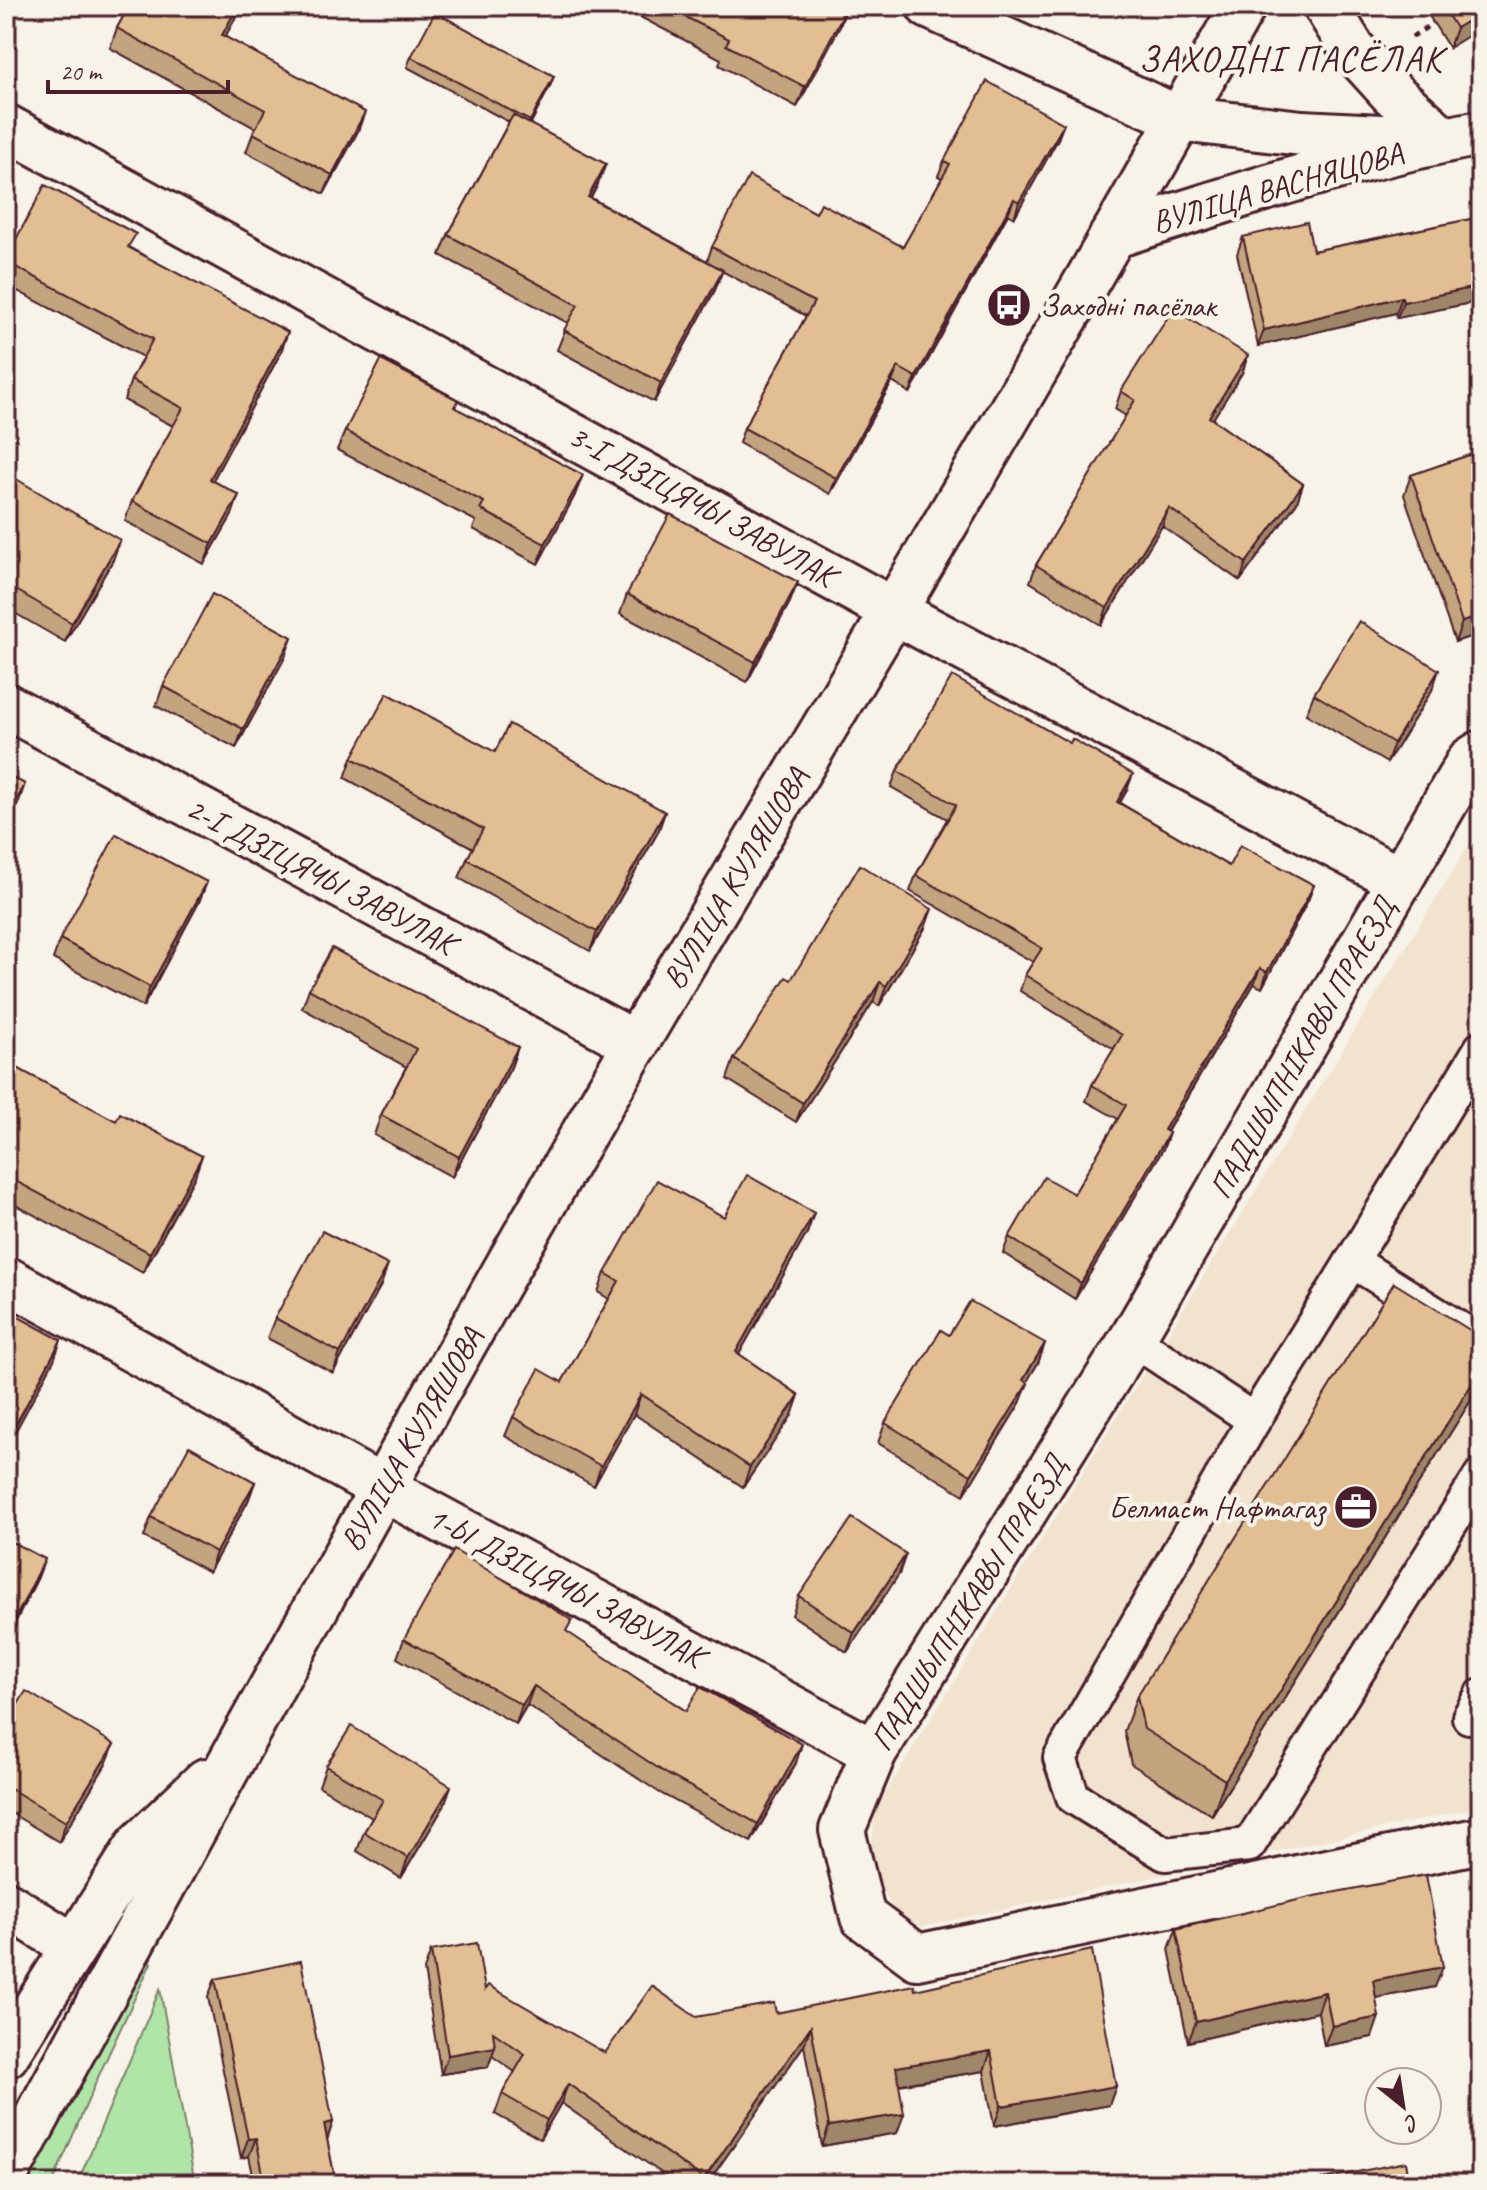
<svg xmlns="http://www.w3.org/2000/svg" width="1487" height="2190" font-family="Caveat,sans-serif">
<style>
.built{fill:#f1e3ce}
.green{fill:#afe6a8;stroke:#7c826a;stroke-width:2}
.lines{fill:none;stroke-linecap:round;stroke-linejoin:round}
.lane-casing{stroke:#4a1f2b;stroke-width:38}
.street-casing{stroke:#4a1f2b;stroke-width:50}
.secondary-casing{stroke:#4a1f2b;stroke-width:50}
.path{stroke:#4a1f2b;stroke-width:5;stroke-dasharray:6 6;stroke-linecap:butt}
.lane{stroke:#f7f3e8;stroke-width:32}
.street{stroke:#f7f3e8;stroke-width:44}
.secondary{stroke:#f7f3e8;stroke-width:44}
.wall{fill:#c2a47e;stroke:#4a1f2b;stroke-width:2}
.shaded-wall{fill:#9e8667;stroke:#4a1f2b;stroke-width:2}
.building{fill:#e2bf93;stroke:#4a1f2b;stroke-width:2}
.labels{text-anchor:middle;stroke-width:8;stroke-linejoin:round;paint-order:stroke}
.street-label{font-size:32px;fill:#4a1f2b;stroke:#f7f3e8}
.poi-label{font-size:32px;fill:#4a1f2b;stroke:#f7f3e8;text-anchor:start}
.quarter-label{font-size:36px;letter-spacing:2px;fill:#4a1f2b;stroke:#f7f3e8}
</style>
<rect width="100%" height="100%" fill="#f7f3e8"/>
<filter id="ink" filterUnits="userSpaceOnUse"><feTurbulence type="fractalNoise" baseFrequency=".0125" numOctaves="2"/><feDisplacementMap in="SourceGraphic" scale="16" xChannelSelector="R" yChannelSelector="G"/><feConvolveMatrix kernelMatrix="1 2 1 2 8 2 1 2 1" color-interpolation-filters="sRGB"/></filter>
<g filter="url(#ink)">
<!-- built -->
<path class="built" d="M1481 825V1807L921 1927 894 1910 870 1866 875 1810Z"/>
<!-- green -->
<g class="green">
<path d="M136 1955 151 1963 99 2075 52 2184H22Z"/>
<path d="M160 1989 195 2184H77Z"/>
</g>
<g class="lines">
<!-- lane casing -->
<g class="lane-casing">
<g id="lane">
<path d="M1352 1261 1481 1048"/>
<path d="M1132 1339 1254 1420"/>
<path d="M1481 1342 1352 1261 1254 1420 1060 1758 1073 1797 1165 1854 1249 1845 1481 1475"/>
<path d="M1469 1717 1481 1696"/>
</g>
</g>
<!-- street casing -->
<g class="street-casing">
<g id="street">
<path d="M929 6 1180 119"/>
<path d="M6 127 927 629 1400 880"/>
<path d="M6 706 636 1044"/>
<path d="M1481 753 1470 760 1132 1339 874 1752 842 1830 863 1917 917 1957 1481 1840"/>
<path d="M6 1279 382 1488 874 1752"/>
<path d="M6 1904 73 1946"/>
</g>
</g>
<!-- secondary casing -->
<g class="secondary-casing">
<g id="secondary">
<path d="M1326 6 1353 50 1392 93 1444 140"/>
<path d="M1180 119 1302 133 1401 138"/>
<path d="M1112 236C1233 198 1356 156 1481 133"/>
<path d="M6 2055 139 1845 206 1781"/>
<path d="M6 2174C211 1796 418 1418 635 1045 719 901 807 758 892 614 1011 413 1129 211 1243 6"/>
</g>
</g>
<!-- path -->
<path class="path" d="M1412 37 1433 23"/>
<!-- lane -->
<use href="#lane" class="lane"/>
<!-- street -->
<use href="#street" class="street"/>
<!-- secondary -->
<use href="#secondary" class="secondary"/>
</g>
<!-- wall -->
<g class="wall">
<path d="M129 6H242L225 37 358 131 324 194 246 152 255 128 110 48 117 28Z"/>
<path d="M619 6H842L846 9 839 28 797 107 719 65 721 59Z"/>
<path d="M1423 6H1481L1449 48Z"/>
<path d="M411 57 554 76 550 86 530 124 598 184 591 198 707 261 712 247 816 213 903 247 942 178 938 176 944 161 1058 139 1014 218 1008 214 910 393 892 382 830 494 739 443 744 428 806 316 722 271 715 290 654 402 557 350 568 323 440 255 448 235 509 122 407 67Z"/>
<path d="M1481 217V301L1397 318 1396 313 1258 346 1237 254 1243 237 1313 251Z"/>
<path d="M130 248 281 352 213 480 232 515 204 564 125 521 132 501 173 426 124 400 131 380 143 357 6 285V258Z"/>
<path d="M1248 355 1242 373 1212 419 1303 484 1297 502 1240 581 1162 526 1101 625 1030 582 1036 565 1126 416 1115 409 1121 391Z"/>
<path d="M458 400 455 408 575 495 538 564 473 529 476 521 337 450 345 431Z"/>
<path d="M1481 451V633L1455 642 1404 495 1411 475Z"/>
<path d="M6 473 113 560 65 642 6 608Z"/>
<path d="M627 594 790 602 747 682 620 614Z"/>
<path d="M285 657 236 748 156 706 163 686Z"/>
<path d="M1432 690 1387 763 1306 714 1314 694Z"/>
<path d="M495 752 665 812 658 832 590 951 459 878 467 859 473 848 345 778 352 758Z"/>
<path d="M897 771 1127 790 1120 803 1229 866 1314 885 1308 900 1262 988 1254 984 1167 1132 1169 1133 1163 1149 1075 1299 1003 1253 1009 1237 1074 1194 1118 1119 1086 1101 1092 1085 1114 1049 1020 991 1025 975 1033 962 910 891 916 875 947 819 891 787Z"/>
<path d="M207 882 199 902 143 1007 53 959 60 939Z"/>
<path d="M925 928 879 1006 873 1002 796 1122 727 1079 734 1059 791 980Z"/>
<path d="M309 989 518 1047 511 1067 452 1177 374 1135 381 1115 406 1067 302 1008Z"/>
<path d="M6 1062 195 1176 143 1273 6 1200Z"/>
<path d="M814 1213 807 1233 739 1354 799 1395 792 1415 743 1487 634 1414 594 1486 505 1436 513 1417 562 1382 609 1299 598 1292 605 1273 724 1217Z"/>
<path d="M381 1285 333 1373 267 1338 275 1318Z"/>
<path d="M949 1335 1045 1343 1038 1363 1026 1382 1028 1383 1020 1403 964 1495 878 1443 885 1423Z"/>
<path d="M1481 1337V1384L1212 1815 1131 1764 1124 1731 1137 1696Z"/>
<path d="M255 1482 248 1501 209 1572 144 1537 151 1517Z"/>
<path d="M6 1539 38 1577 6 1641Z"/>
<path d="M899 1574 847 1652 792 1615 799 1596Z"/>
<path d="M568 1633 686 1711 796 1763 751 1842 660 1793 527 1705 516 1724 397 1658 404 1639Z"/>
<path d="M6 1724 114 1744 106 1764 59 1842 6 1810Z"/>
<path d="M326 1766 444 1806 401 1878 357 1851 364 1832 372 1818 319 1786Z"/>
<path d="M1176 1929 1435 1987 1376 1998 1372 2037 1324 2046 1318 2012 1188 2042 1169 1949Z"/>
<path d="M431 1951 485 1990 605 2053 696 2017 776 2013 915 1990 1116 2086 1109 2105 994 2126 984 2071 899 2085 897 2133 822 2146 804 2045 707 2184H677L561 2103 540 2139 495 2114 502 2094 515 2072 492 2056 488 2067 441 2074 424 1970Z"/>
<path d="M215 1979 333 2122 327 2140 336 2184H255L249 2156 241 2158 208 1997Z"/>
</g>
<!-- shaded-wall -->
<g class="shaded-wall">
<path d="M238 6H242L215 55 222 35Z"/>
<path d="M846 9 839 28 797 107 805 87Z"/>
<path d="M1481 13V28L1449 48 1456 28Z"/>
<path d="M554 76 550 86 527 131 530 121Z"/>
<path d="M365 112 358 131 324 194 332 175Z"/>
<path d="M1064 124 1058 139 1014 218 1019 202Z"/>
<path d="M606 164 598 184 581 216 588 197Z"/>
<path d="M1014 199 1008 214 910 393 916 377Z"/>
<path d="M723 270 715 290 654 402 661 383Z"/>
<path d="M1481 286V301L1397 318 1403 302Z"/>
<path d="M1402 297 1396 313 1258 346 1264 330Z"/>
<path d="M288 332 281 352 203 499 210 479Z"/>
<path d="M1248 355 1242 373 1203 435 1209 417Z"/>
<path d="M898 367 892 382 830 494 836 478Z"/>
<path d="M583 475 575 495 538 564 545 544Z"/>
<path d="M1303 484 1297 502 1240 581 1246 563Z"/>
<path d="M239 495 232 515 204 564 212 544Z"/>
<path d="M1169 508 1162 526 1101 625 1107 608Z"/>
<path d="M120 540 113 560 65 642 72 623Z"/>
<path d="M798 582 790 602 747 682 755 662Z"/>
<path d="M1481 616V633L1455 642 1462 622Z"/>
<path d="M292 637 285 657 236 748 243 729Z"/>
<path d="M1439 670 1432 690 1387 763 1394 743Z"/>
<path d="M1133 774 1127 790 1111 817 1117 802Z"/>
<path d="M25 784 18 804 6 826V820Z"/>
<path d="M665 812 658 832 590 951 597 932Z"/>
<path d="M207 882 199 902 143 1007 150 987Z"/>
<path d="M1314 885 1308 900 1262 988 1267 972Z"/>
<path d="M932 909 925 928 879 1006 886 986Z"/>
<path d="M1260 968 1254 984 1158 1146 1164 1130Z"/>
<path d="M880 982 873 1002 796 1122 803 1103Z"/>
<path d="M518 1047 511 1067 452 1177 459 1157Z"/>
<path d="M1169 1133 1163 1149 1075 1299 1081 1283Z"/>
<path d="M202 1156 195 1176 143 1273 150 1253Z"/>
<path d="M814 1213 807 1233 729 1372 736 1352Z"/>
<path d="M388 1265 381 1285 333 1373 340 1353Z"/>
<path d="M61 1340 54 1360 6 1449 9 1437Z"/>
<path d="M1045 1343 1038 1363 1016 1400 1023 1380Z"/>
<path d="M1481 1369V1384L1212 1815 1225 1780Z"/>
<path d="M1028 1383 1020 1403 964 1495 971 1475Z"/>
<path d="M641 1394 634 1414 594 1486 601 1466Z"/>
<path d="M799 1395 792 1415 743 1487 750 1467Z"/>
<path d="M255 1482 248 1501 209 1572 216 1552Z"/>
<path d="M906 1554 899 1574 847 1652 854 1633Z"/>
<path d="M45 1559 38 1577 6 1641 11 1627Z"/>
<path d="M534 1686 527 1705 516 1724 522 1705Z"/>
<path d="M114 1744 106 1764 59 1842 66 1822Z"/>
<path d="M802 1744 796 1763 751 1842 758 1824Z"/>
<path d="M451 1786 444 1806 401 1878 408 1858Z"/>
<path d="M1443 1967 1435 1987 1365 2000 1373 1980Z"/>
<path d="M1325 1992 1318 2012 1188 2042 1196 2022Z"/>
<path d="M1379 2017 1372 2037 1324 2046 1332 2026Z"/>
<path d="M811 2026 804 2045 707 2184H702L704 2179Z"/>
<path d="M495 2047 488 2067 441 2074 448 2055Z"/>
<path d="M991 2051 984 2071 889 2086 896 2067Z"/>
<path d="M568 2084 561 2103 540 2139 547 2120Z"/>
<path d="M1116 2086 1109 2105 994 2126 1001 2106Z"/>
<path d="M904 2114 897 2133 822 2146 829 2126Z"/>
<path d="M333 2122 327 2140 324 2124Z"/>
<path d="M256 2138 249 2156 241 2158 248 2139Z"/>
</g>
<!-- building -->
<g class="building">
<path d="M129 6H238L222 35 365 112 332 175 253 133 265 110 117 28Z"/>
<path d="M664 6H842L846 9 805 87 726 45 729 39Z"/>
<path d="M1442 6H1481V13L1456 28Z"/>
<path d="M435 12 554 76 530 121 411 57Z"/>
<path d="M987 81 1064 124 1019 202 1014 199 916 377 898 367 836 478 744 428 814 302 712 247 749 176 816 213 821 203 903 247 950 164 944 161Z"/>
<path d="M513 115 606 164 588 197 723 270 661 383 564 330 578 305 448 235Z"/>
<path d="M45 185 136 234 128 247 288 332 210 479 239 495 212 544 132 501 183 408 131 380 153 339 6 262V258Z"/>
<path d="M1481 217V286L1403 302 1402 297 1264 330 1243 237 1307 222 1313 251Z"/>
<path d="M1173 309 1248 355 1209 417 1303 484 1246 563 1169 508 1107 608 1036 565 1135 400 1121 391Z"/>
<path d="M381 360 458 400 454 407 583 475 545 544 480 509 484 502 345 431Z"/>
<path d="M1481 451V616L1462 622 1411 475Z"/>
<path d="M6 473 120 540 72 623 6 584Z"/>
<path d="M670 514 798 582 755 662 627 594Z"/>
<path d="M212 594 292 637 243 729 163 686Z"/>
<path d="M1359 621 1439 670 1394 743 1314 694Z"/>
<path d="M952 676 1070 743 1072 739 1133 774 1117 802 1229 866 1240 845 1314 885 1267 972 1260 968 1164 1130 1169 1133 1081 1283 1009 1237 1044 1177 1074 1194 1126 1105 1092 1085 1122 1035 1025 975 1042 948 916 875 956 805 897 771Z"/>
<path d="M387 693 495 752 509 724 665 812 597 932 467 859 483 829 352 758Z"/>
<path d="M6 774 25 784 6 820Z"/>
<path d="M116 834 207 882 150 987 60 939Z"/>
<path d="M860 865 932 909 886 986 880 982 803 1103 734 1059 786 977 791 980Z"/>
<path d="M332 948 518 1047 459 1157 381 1115 416 1049 309 989Z"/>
<path d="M6 1062 116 1121 120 1113 202 1156 150 1253 12 1179 8 1185 6 1184Z"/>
<path d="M747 1175 814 1213 736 1352 799 1395 750 1467 641 1394 601 1466 513 1417 539 1369 562 1382 619 1281 605 1273 657 1180 724 1217Z"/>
<path d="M322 1231 388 1265 340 1353 275 1318Z"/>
<path d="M1394 1283 1481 1337V1369L1225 1780 1144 1729 1137 1696Z"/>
<path d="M970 1301 1045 1343 1023 1380 1028 1383 971 1475 885 1423 941 1330 949 1335Z"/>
<path d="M6 1310 61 1340 9 1437 6 1435Z"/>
<path d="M189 1446 255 1482 216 1552 151 1517Z"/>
<path d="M852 1518 906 1554 854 1633 799 1596Z"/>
<path d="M6 1539 45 1559 11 1627 6 1624Z"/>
<path d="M454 1550 572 1620 566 1631 686 1711 700 1687 802 1744 758 1824 667 1774 534 1686 522 1705 404 1639Z"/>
<path d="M26 1691 114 1744 66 1822 6 1786V1724Z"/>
<path d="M351 1726 451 1786 408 1858 364 1832 383 1800 326 1766Z"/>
<path d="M1426 1875 1443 1967 1373 1980 1379 2017 1332 2026 1325 1992 1196 2022 1176 1929 1310 1897Z"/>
<path d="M477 1943 485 1990 488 1985 605 2053 652 1986 696 2017 774 2003 776 2013 914 1985 915 1990 1092 1950 1116 2086 1001 2106 991 2051 896 2067 904 2114 829 2126 811 2026 704 2179 568 2084 547 2120 502 2094 525 2054 493 2032 495 2047 448 2055 431 1951Z"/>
<path d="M301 1961 333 2122 324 2124 336 2184H265L256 2138 248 2139 215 1979Z"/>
<path d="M1406 2162 1410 2184H1303V2183Z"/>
</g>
</g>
<!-- icons -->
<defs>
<g id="bus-disc" transform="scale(2.3)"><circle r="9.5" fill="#4a1f2b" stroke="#f7f3e8"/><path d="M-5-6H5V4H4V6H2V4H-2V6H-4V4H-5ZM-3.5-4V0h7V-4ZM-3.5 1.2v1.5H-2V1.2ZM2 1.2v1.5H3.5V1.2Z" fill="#fff"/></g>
<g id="office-disc" transform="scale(2.3)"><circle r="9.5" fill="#4a1f2b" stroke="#f7f3e8"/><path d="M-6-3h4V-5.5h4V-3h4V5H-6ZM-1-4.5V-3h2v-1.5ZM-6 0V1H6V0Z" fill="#fff"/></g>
</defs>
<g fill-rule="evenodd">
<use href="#bus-disc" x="1009" y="305"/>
<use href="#office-disc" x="1356" y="1507"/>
</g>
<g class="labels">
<!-- street labels -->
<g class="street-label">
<text transform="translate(1277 187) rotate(-16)" y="11">ВУЛІЦА ВАСНЯЦОВА</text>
<text transform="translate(702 505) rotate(29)" y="11">3-І ДЗІЦЯЧЫ ЗАВУЛАК</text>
<text transform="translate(321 875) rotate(28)" y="11">2-І ДЗІЦЯЧЫ ЗАВУЛАК</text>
<text transform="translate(735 878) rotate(-59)" y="11">ВУЛІЦА КУЛЯШОВА</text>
<text transform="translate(1302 1048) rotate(-60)" y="11">ПАДШЫПНІКАВЫ ПРАЕЗД</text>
<text transform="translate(411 1439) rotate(-60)" y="11">ВУЛІЦА КУЛЯШОВА</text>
<text transform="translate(566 1586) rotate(28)" y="11">1-Ы ДЗІЦЯЧЫ ЗАВУЛАК</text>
<text transform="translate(968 1603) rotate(-58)" y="11">ПАДШЫПНІКАВЫ ПРАЕЗД</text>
</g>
<!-- poi labels -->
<g class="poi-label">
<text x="1040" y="316">Заходні пасёлак</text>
<text x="1325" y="1518" text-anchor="end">Белмаст Нафтагаз</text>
</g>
<!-- quarter labels -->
<g class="quarter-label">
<text x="1291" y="71">ЗАХОДНІ ПАСЁЛАК</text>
</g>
</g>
<!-- margin -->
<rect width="1487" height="2190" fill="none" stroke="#f7f3e8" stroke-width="32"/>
<rect x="16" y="16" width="1455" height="2158" fill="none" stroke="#4a1f2b" stroke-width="3" filter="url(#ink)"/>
<!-- north arrow -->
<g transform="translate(1403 2106) rotate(150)"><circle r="38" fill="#f7f3e8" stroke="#b29e9c" stroke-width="2"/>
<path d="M0-6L14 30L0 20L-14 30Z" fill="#4a1f2b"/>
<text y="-12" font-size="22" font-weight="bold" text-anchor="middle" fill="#4a1f2b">С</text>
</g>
<!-- scale -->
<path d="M48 80v12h180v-12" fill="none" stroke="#4a1f2b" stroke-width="4"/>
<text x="60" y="80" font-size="24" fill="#4a1f2b" stroke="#f7f3e8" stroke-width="6" paint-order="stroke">20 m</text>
</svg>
